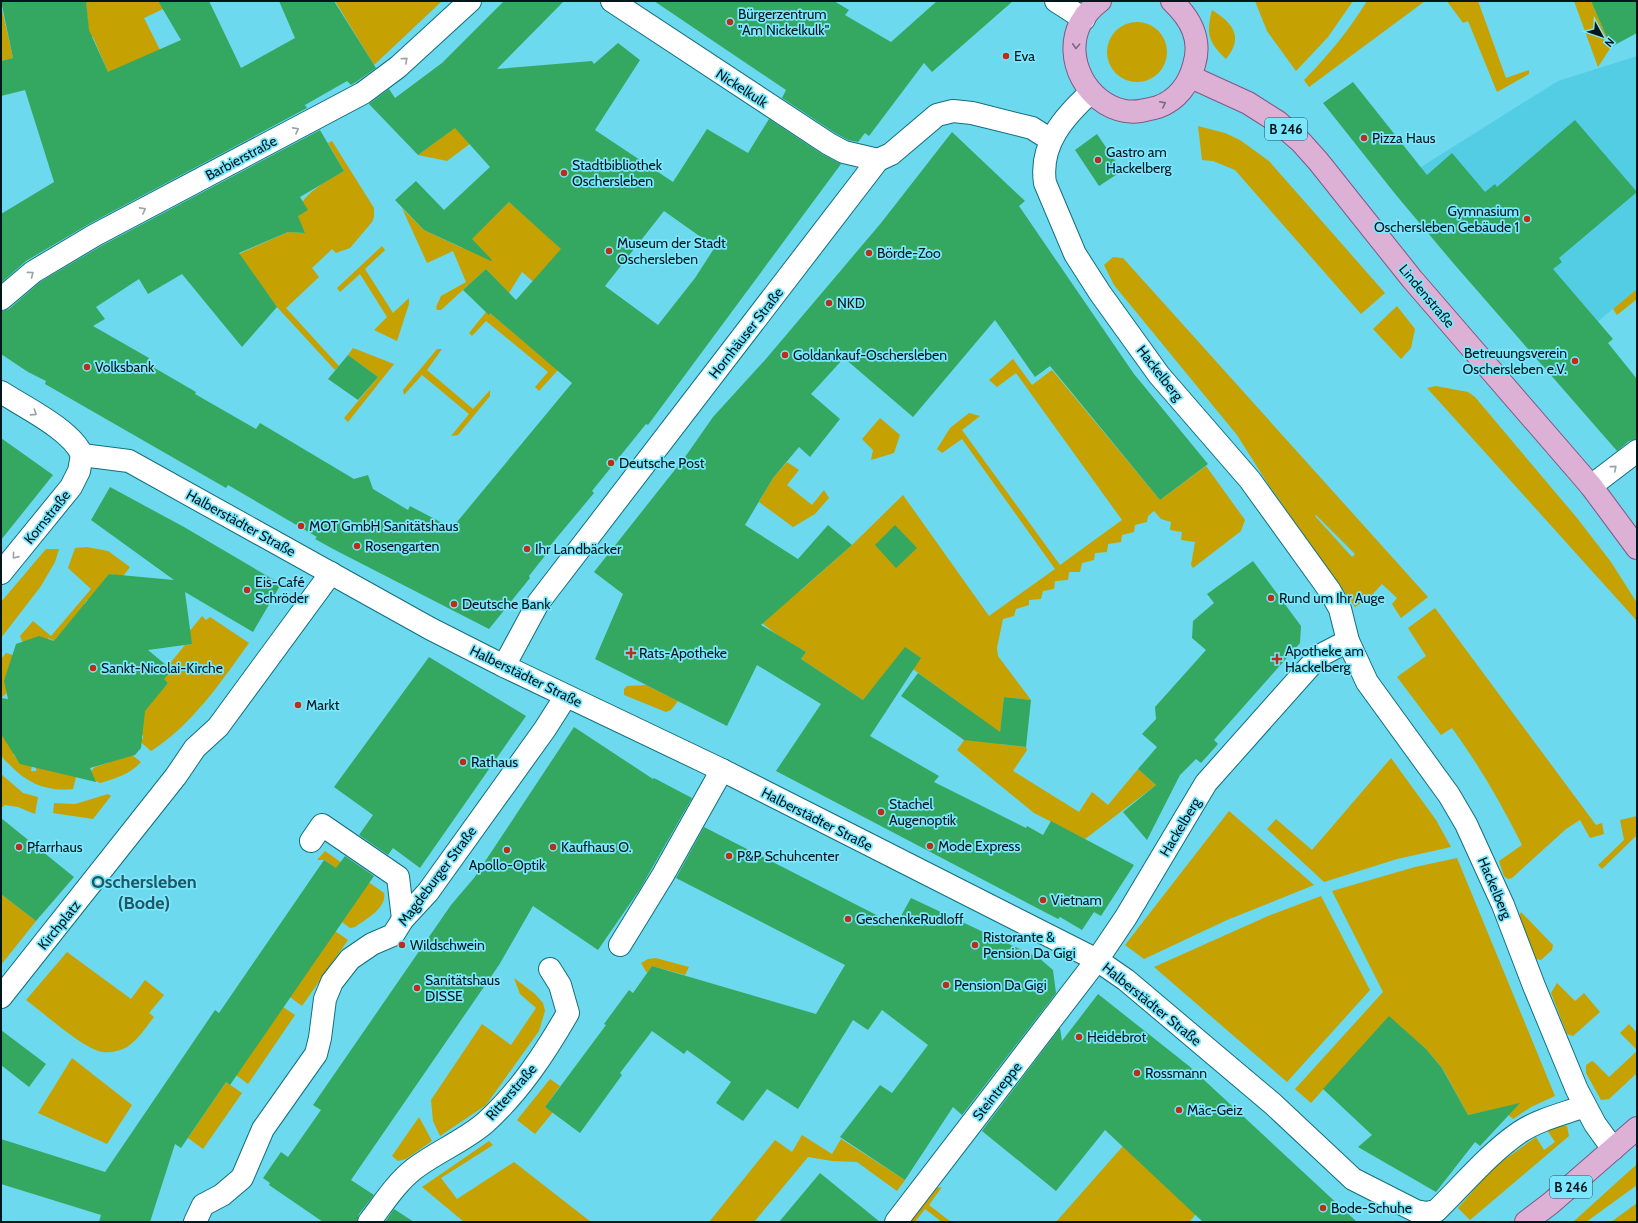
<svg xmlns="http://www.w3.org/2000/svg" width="1638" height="1223" font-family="Cabin,sans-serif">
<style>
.built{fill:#53cde4}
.green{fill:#c5a101;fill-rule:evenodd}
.building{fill:#34a861;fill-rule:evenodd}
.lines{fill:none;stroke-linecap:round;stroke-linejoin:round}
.street-casing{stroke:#126f7e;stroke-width:24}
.primary-casing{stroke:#815883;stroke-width:24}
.street{stroke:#fff;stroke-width:22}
.primary{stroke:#ddb0d6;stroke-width:22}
.oneway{stroke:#7a6b82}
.oneway2{stroke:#99a2a4}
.poi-dot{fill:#bb2f16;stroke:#7be6fc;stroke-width:1.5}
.labels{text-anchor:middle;stroke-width:3.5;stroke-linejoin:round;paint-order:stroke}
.shield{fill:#7be6fc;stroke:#26545e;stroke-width:1}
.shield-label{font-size:13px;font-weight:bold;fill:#01161b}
.poi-label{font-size:14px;fill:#01161b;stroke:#7be6fc;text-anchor:start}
.street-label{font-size:14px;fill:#01161b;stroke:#7be6fc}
.district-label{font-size:18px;font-weight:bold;fill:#1e5964;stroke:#7be6fc}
</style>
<rect width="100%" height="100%" fill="#6dd9ee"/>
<!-- built -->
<path class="built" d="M1637 56V289L1543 367 1477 289 1421 167 1558 81Z"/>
<!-- green -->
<g class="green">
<path d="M86 1H158L163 9 144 18 160 50 111 79 93 37 89 36Z"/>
<path d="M335 1H442L374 65Z"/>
<path d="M1255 1H1353L1328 37 1296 71 1267 31Z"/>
<path d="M1367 1H1425L1309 87 1304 80C1328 56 1349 30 1367 1Z"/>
<path d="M1447 1H1478L1506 78 1529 70V74L1497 92 1468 21 1463 23Z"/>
<path d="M1574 1H1591L1611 47 1598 67Z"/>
<path d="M1 5 13 58 1 61Z"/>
<path d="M1212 10C1233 23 1244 37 1226 59 1208 42 1206 34 1212 10Z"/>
<circle cx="1137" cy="52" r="30"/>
<path d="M461 123 475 140 447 161 418 155Z"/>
<path d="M1198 126 1225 133 1240 140 1269 161 1385 293 1361 314 1235 170 1213 161 1202 160Z"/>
<path d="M332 141 374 208V217L372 222 350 248 336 253 332 249 312 268 319 277 286 308 339 366 335 370 277 307 239 254 288 232 305 233C303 228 298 220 298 215 298 195 329 180 344 171L328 143Z"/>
<path d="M509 202 571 256 543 290 522 272 509 293 486 269 441 310H437L436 307 441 296 466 282 453 251 427 263 402 208 424 230 462 248Z"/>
<path d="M382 246 385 250 365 269 393 313 409 298V304L397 341 374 330 387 317 360 274 340 292 337 288Z"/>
<path d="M1113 257 1123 258 1428 597 1401 618 1392 604 1397 598 1382 584 1369 598 1355 607 1268 484 1237 435 1114 285 1104 265ZM1316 515 1355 554 1352 557 1315 516Z"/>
<path d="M1637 289V299L1617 315 1613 309Z"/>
<path d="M1397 306 1415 329 1411 348 1401 359 1373 329Z"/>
<path d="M486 312 490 313 558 370 539 391 535 387 548 372 486 321 472 336 469 333Z"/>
<path d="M353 348 394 364 348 422 344 418 378 377 348 355Z"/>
<path d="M437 349H442L427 370 473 409 490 390V396L458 435 451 436 469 414 422 375 404 395 403 390Z"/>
<path d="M1013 359 1032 385 1052 370 1160 500 1206 466 1245 520 1241 531 1193 568 1191 565 1195 542 1181 540 1182 532 1170 530 1171 522 1161 519 1154 511 1148 516 1147 522 1135 525 1134 532 1122 535 1121 542 1108 544 1107 552 1095 553 1094 560 1082 563 1080 572H1069L1068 580 1055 581 1054 589 1043 591 1041 599 1029 600V605L1016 609 1014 616 1003 619 997 648 998 656 1031 700 1004 697 999 744 1026 747 1027 750 1013 771 1079 812 1092 792 1108 805 1138 769 1156 785 1085 839 1034 813 957 750 980 718 902 661 863 700 801 659 806 652 780 637 727 596 800 591 852 545 903 495 989 616 1055 569 962 439 942 453 937 449 950 428 969 413 980 416 962 430 1060 565 1122 520 1016 373 997 387 989 380Z"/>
<path d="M1436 386 1468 392 1475 397 1577 518 1611 562 1637 603V621L1427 388Z"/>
<path d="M880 418 900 435 894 453 871 460 873 450 862 439Z"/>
<path d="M787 462 799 470 787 485 812 505 824 490 829 498 815 514 793 527 759 502 773 478Z"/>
<path d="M87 547 108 551 130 567 117 584 114 581V574H109V584L92 604 87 600 84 604 89 608 51 646 53 640 48 638 46 644 23 643 20 636 33 621 51 636 91 589 68 568 75 548Z"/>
<path d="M46 549H59L55 562 41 586 1 638V602Z"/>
<path d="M1435 608 1596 825 1602 823 1604 834 1590 838 1580 820 1566 829 1512 878 1508 879 1504 876 1499 861 1522 845C1501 803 1479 765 1452 728L1441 735 1397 677 1426 656 1408 628Z"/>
<path d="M202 616 206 620 210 617 249 643C221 682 192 725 151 751L137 739H143V735L138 734 146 693 161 691 168 683 160 676 169 674 171 670 167 667 185 645 192 644 191 640 183 639Z"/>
<path d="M6 653 13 655 8 692 1 698V659Z"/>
<path d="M646 685 678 701 671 710 666 712 624 695V689L627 686Z"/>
<path d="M1 714 18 751 13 754 16 758 21 755 32 765 31 771H36V766L76 777 73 789C49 792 28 784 11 766 8 763 3 759 1 755 0 746 1 724 1 714Z"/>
<path d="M132 755 141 762C129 775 116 778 100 783L94 780 91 771 95 767Z"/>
<path d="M1391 758 1436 820 1451 847 1397 859 1324 882 1267 829 1276 819 1312 850Z"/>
<path d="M1 774 23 793 38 797 35 814 18 807 5 805 1 808Z"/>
<path d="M108 794 111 796 93 819 53 813 54 803 75 804Z"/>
<path d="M1229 811 1314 885 1227 920 1144 959 1125 945Z"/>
<path d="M1637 816V835L1602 869 1598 865 1624 840 1620 820Z"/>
<path d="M325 851 384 893C387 908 366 919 355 927L350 928 342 922 365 888 324 860H317Z"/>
<path d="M1457 858 1555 1096 1531 1107 1513 1119 1500 1108 1468 1115 1443 1069 1426 1049 1389 1017 1311 1103 1295 1089 1383 992 1332 891 1415 867Z"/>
<path d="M1 894 36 921 1 965Z"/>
<path d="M1321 896 1370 990 1287 1082 1154 967 1268 916Z"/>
<path d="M1521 912 1553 945 1552 950 1541 960 1536 959 1519 917Z"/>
<path d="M335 931 348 940 302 1006 290 997Z"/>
<path d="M67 952 131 999 145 980 164 995 149 1013 154 1017C146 1027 138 1040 127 1047 120 1051 111 1053 103 1052 83 1049 44 1013 26 1000Z"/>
<path d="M656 958 689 967 685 975 652 966 647 973 641 963 648 959Z"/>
<path d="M514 978 535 994 543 1003 545 1011 539 1031 486 1105 440 1136 433 1121 431 1100 482 1024 511 1045 536 1008 520 994Z"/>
<path d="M1557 983 1575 1001 1584 993 1600 1012 1573 1036 1567 1034 1551 993Z"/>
<path d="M283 1007 295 1015 248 1084 232 1072Z"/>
<path d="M1629 1024 1637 1033V1050L1620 1033Z"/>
<path d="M1637 1051V1073L1609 1099 1601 1100 1586 1073V1065L1592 1061 1594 1062 1609 1077Z"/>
<path d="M72 1058 132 1105 107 1144 38 1113Z"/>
<path d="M550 1079 560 1086 545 1107 553 1112 535 1134 517 1120Z"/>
<path d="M226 1082 242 1093 203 1149 188 1138Z"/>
<path d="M419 1117 432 1141 406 1159 398 1161 392 1156Z"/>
<path d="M1558 1126H1567L1569 1136 1470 1220 1458 1208 1494 1167 1536 1137 1544 1150 1555 1142 1547 1130Z"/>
<path d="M802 1135 832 1154 841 1139 905 1180 897 1191 857 1162 832 1161 808 1157 754 1222H709L775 1140 792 1152Z"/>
<path d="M489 1141 493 1145 441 1178 457 1199 514 1162 591 1222H464L422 1187Z"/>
<path d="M1123 1146 1198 1212 1189 1222H1056Z"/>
<path d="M1637 1164V1185L1586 1222H1573Z"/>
<path d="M942 1187 929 1205 951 1222H942L925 1209 915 1222H910L937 1188Z"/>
<path d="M1637 1203V1222H1611Z"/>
</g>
<!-- building -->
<g class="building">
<path d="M1 1H86L89 30 108 72 181 40 158 1H209L241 68 295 38 279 1H334L376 68 356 82 351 85 347 81 305 105 307 108 89 224 26 261 1 283V214L54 182 25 90 1 96V61L13 58Z"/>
<path d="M504 1H564L497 69 592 61 594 64 618 43 640 60 595 130 673 182 707 129 748 153 769 119 822 154 841 164 648 425 646 424 592 491 594 493 549 547 551 548 529 576 530 578 489 629 335 550 315 539 317 537 228 485 226 488 45 384 46 381 28 372 1 354V311L9 309 40 282 101 246 320 130 344 171 300 197 308 210 298 216 305 233 288 232 239 253 277 307 242 347 182 274 148 294 139 279 96 307 105 319 93 326 149 358 146 363 196 392 195 394 256 429 260 423 354 479 368 475 373 489 408 510 410 506 452 528 572 383 490 313 489 315 463 290 486 269 516 300 561 249 509 202 472 239 492 260 491 261 424 230 395 200 416 181 444 210 490 167 455 128 418 155 369 104 389 89 395 98 442 63ZM664 211 715 247 695 278 658 325 605 286Z"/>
<path d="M654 1H834L849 10 845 15 891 42 937 1H1013L932 72 924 63 869 136 865 133 858 142 848 140 835 133 782 98 786 90Z"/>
<path d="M1591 1H1637V33L1611 47Z"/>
<path d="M1353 82 1427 175 1452 153 1485 192 1495 184 1497 187 1575 120 1637 192 1559 258 1562 262 1553 269 1613 339 1608 343 1637 379V439L1629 441 1617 451 1454 264 1396 195 1323 103Z"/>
<path d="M952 132 1025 201 1019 206 1134 374 1208 464 1160 500 1050 366 1035 377 995 320 913 417 844 358 811 394 840 419 810 457 799 447 773 478 745 525 798 559 828 525 852 545 761 625 806 652 801 659 863 700 905 647 921 658 870 736 939 776 934 782 1026 828 1027 826 1043 835 1051 821 1134 865 1101 916 1094 912 1082 930 1060 917 1058 919 776 771 821 704 757 665 727 726 595 659 623 594 594 572 685 457 713 417 765 360 881 223Z"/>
<path d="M1097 134 1122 171 1099 186 1075 150Z"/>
<path d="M348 355 378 377 358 400 328 379Z"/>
<path d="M1 438 53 475 1 540Z"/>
<path d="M110 487 184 527 281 584 253 632 185 592 192 644 148 650 172 670 164 679 168 683 145 711 141 748 135 755 90 768 96 782 20 764 1 734V698L8 699 4 681 16 644 39 636 54 641 109 574 174 580 91 520Z"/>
<path d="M895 525 917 548 896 568 875 545Z"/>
<path d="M1253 561 1301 626 1300 643 1214 740 1218 744 1201 763 1196 759 1180 775 1147 840 1123 812 1156 785 1138 769 1157 747 1142 734 1156 719 1155 707 1206 650 1192 638 1193 621 1214 603 1207 594Z"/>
<path d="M429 657 526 716 420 868 393 848 388 855 359 835 373 815 334 787Z"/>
<path d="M918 673 1000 732 1004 697 1031 700 1026 747 964 740 901 696Z"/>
<path d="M574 727 653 779 654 778 692 798 640 889 598 950 533 906 499 965 351 1180 374 1195 359 1214 357 1222H323L269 1185 270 1183 263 1178 281 1152 288 1157 321 1110 313 1105 451 905 474 878Z"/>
<path d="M1 818 74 877 36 921 1 894Z"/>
<path d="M704 827 896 925 911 898 1039 958 1053 970 1056 993 962 1115 953 1107 905 1180 840 1137 880 1085 892 1093 928 1045 882 1010 868 1030 853 1020 798 1109 767 1089 743 1121 716 1103 731 1082 687 1050 684 1054 652 1031 620 1073 622 1075 580 1133 545 1107 606 1025 604 1024 629 990 633 993 652 966 816 1014 845 965 676 878Z"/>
<path d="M345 856 374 876 230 1085 226 1082 181 1148 175 1144 150 1222H99L101 1215 1 1184V1139L105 1172 215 1010 219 1013 324 860 336 868Z"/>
<path d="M1098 994 1189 1066 1357 1222H1203L1105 1130 1056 1191 982 1131 1060 1028 1062 1041Z"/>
<path d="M1389 1016 1426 1049 1442 1068 1468 1115 1520 1103 1480 1146 1475 1142 1436 1192 1358 1147 1372 1135 1323 1089Z"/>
<path d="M1 1030 46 1064 29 1087 1 1065Z"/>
<path d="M820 1173 880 1222H779Z"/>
<path d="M394 1209 414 1222H385Z"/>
</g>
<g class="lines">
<!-- street casing -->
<g class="street-casing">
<g id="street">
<path d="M612 1 829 144 844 152 878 160"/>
<path d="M1056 1 1084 19"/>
<path d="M1091 92C1065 116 1039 144 1045 183L1075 254 1100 293 1159 375 1250 480 1330 591 1340 609 1348 641 1367 682 1449 795 1466 824 1503 905 1534 986 1577 1090 1595 1124 1613 1149"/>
<path d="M1 299 33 272 95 235 363 93 398 67 470 1"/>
<path d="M1 392C24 407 72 430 82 455"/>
<path d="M82 455 129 461 431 629 504 666 722 770 1097 960 1126 980 1273 1104 1353 1179 1416 1211 1426 1213 1436 1211C1463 1185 1489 1153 1520 1132 1540 1119 1563 1114 1585 1106"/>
<path d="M1591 486 1637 451"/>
<path d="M1 573 71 487 79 471 82 455"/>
<path d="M504 666 538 603 878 160 891 154 937 115 953 111 972 113 1032 128 1051 140"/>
<path d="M311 841 322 825 398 877 403 919"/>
<path d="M620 945 663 875 722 770"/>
<path d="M1 997 176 776 195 748 218 727 331 573"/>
<path d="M195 1222 203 1205 222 1195 242 1178 263 1129 316 1054 320 1038 325 999 332 982 350 959 372 944 393 935 403 919 428 892 545 729 566 696"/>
<path d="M369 1222C383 1204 396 1183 414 1169 436 1152 466 1140 486 1122 520 1091 545 1053 568 1013L560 985 550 969"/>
<path d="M896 1222 1097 960 1126 917 1206 783 1319 656 1348 641"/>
</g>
</g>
<!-- primary casing -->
<g class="primary-casing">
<g id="primary">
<path d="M1100 1C1092 7 1085 15 1080 24 1063 59 1087 104 1125 111 1136 113 1147 110 1158 107 1177 100 1189 84 1194 65 1202 39 1191 19 1172 1"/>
<path d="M1191 77 1248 103 1278 122 1301 142 1318 161 1412 279 1591 486 1637 548"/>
<path d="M1526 1222 1551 1203 1637 1128"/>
</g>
</g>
<!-- street -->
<use href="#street" class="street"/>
<!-- primary -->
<use href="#primary" class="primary"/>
</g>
<!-- one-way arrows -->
<defs><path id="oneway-chevron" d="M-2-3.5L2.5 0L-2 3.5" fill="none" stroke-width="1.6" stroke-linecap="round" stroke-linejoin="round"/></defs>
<g class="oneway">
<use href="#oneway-chevron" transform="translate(1076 46) rotate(93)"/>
<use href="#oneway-chevron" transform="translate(1163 104) rotate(-26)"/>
</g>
<g class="oneway2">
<use href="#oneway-chevron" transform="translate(405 60) rotate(-42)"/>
<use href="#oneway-chevron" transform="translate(296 130) rotate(-28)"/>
<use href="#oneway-chevron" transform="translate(143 210) rotate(-28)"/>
<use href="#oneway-chevron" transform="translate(31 274) rotate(-37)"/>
<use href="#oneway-chevron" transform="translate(34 413) rotate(33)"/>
<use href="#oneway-chevron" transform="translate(1614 468) rotate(-41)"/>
<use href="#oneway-chevron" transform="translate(15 556) rotate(129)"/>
</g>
<!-- markers -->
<g class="poi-dot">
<circle cx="730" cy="22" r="4"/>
<circle cx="1006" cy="56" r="4"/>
<circle cx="1364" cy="138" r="4"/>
<circle cx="1098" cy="160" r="4"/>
<circle cx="564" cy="173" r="4"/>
<circle cx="1527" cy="219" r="4"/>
<circle cx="609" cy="251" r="4"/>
<circle cx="869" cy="253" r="4"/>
<circle cx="829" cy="303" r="4"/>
<circle cx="785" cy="355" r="4"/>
<circle cx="1575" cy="361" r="4"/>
<circle cx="87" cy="367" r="4"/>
<circle cx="611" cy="463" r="4"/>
<circle cx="301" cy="526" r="4"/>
<circle cx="357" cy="546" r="4"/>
<circle cx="527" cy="549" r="4"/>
<circle cx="247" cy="590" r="4"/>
<circle cx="1271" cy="598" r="4"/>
<circle cx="454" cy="604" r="4"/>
<path d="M629 647h4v4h4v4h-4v4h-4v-4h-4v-4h4z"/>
<path d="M1275 653h4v4h4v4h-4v4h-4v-4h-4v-4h4z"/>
<circle cx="93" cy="668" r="4"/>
<circle cx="298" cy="705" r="4"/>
<circle cx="463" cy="762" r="4"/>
<circle cx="881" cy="812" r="4"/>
<circle cx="930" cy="846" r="4"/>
<circle cx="19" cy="847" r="4"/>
<circle cx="553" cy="847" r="4"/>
<circle cx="507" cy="850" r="4"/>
<circle cx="729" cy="856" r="4"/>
<circle cx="1043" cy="900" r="4"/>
<circle cx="848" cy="919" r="4"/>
<circle cx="402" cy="945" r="4"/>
<circle cx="975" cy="945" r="4"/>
<circle cx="946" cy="985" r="4"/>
<circle cx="417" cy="988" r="4"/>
<circle cx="1079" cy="1037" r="4"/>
<circle cx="1137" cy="1073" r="4"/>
<circle cx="1179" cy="1110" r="4"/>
<circle cx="1323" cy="1208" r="4"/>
</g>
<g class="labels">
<!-- shield labels -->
<g class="shield">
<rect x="1265" y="118" width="42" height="22" rx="3"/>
<rect x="1550" y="1176" width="42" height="22" rx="3"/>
</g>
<g class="shield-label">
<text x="1286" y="134">B 246</text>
<text x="1571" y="1192">B 246</text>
</g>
<!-- poi labels -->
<g class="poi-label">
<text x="738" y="19">Bürgerzentrum<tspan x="738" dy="16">"Am Nickelkulk"</tspan></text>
<text x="1014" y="61">Eva</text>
<text x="1372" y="143">Pizza Haus</text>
<text x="1106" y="157">Gastro am<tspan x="1106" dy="16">Hackelberg</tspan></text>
<text x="572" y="170">Stadtbibliothek<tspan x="572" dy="16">Oschersleben</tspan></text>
<text x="1519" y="216" text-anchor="end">Gymnasium<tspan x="1519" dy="16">Oschersleben Gebäude 1</tspan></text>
<text x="617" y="248">Museum der Stadt<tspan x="617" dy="16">Oschersleben</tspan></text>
<text x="877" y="258">Börde-Zoo</text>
<text x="837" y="308">NKD</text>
<text x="1567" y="358" text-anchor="end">Betreuungsverein<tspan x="1567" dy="16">Oschersleben e.V.</tspan></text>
<text x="793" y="360">Goldankauf-Oschersleben</text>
<text x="95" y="372">Volksbank</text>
<text x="619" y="468">Deutsche Post</text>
<text x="309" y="531">MOT GmbH Sanitätshaus</text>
<text x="365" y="551">Rosengarten</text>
<text x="535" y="554">Ihr Landbäcker</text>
<text x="255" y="587">Eis-Café<tspan x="255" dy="16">Schröder</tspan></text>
<text x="1279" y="603">Rund um Ihr Auge</text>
<text x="462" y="609">Deutsche Bank</text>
<text x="1285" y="656">Apotheke am<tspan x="1285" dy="16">Hackelberg</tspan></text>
<text x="639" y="658">Rats-Apotheke</text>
<text x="101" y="673">Sankt-Nicolai-Kirche</text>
<text x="306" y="710">Markt</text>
<text x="471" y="767">Rathaus</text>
<text x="889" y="809">Stachel<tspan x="889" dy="16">Augenoptik</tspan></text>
<text x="938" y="851">Mode Express</text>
<text x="27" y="852">Pfarrhaus</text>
<text x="561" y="852">Kaufhaus O.</text>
<text x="737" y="861">P&amp;P Schuhcenter</text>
<text x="507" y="870" text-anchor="middle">Apollo-Optik</text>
<text x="1051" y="905">Vietnam</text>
<text x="856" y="924">GeschenkeRudloff</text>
<text x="983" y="942">Ristorante &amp;<tspan x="983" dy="16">Pension Da Gigi</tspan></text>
<text x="410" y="950">Wildschwein</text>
<text x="425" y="985">Sanitätshaus<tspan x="425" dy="16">DISSE</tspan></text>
<text x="954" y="990">Pension Da Gigi</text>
<text x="1087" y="1042">Heidebrot</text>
<text x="1145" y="1078">Rossmann</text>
<text x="1187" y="1115">Mäc-Geiz</text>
<text x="1331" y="1213">Bode-Schuhe</text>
</g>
<!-- street labels -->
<g class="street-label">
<text transform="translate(742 88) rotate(33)" y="5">Nickelkulk</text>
<text transform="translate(241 158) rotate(-28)" y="5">Barbierstraße</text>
<text transform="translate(1427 296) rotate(50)" y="5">Lindenstraße</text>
<text transform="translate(746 333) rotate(-52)" y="5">Hornhäuser Straße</text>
<text transform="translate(1160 373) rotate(52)" y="5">Hackelberg</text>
<text transform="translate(47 517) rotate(-51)" y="5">Kornstraße</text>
<text transform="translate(241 523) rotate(29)" y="5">Halberstädter Straße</text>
<text transform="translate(526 676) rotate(26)" y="5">Halberstädter Straße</text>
<text transform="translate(817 819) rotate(27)" y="5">Halberstädter Straße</text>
<text transform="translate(1180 827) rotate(-59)" y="5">Hackelberg</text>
<text transform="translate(437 876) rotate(-53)" y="5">Magdeburger Straße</text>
<text transform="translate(1495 888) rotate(67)" y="5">Hackelberg</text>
<text transform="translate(59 925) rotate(-51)" y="5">Kirchplatz</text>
<text transform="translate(1152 1004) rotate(39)" y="5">Halberstädter Straße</text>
<text transform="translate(997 1091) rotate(-52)" y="5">Steintreppe</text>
<text transform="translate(511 1092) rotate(-49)" y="5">Ritterstraße</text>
</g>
<!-- district labels -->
<g class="district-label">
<text x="144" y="888">Oschersleben<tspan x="144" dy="21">(Bode)</tspan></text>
</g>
</g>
<!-- border -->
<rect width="1638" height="1223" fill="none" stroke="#01161b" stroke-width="4"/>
<!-- north arrow -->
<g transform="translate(1602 36) rotate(130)" stroke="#7be6fc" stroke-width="3" paint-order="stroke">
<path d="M0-3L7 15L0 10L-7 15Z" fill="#01161b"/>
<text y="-6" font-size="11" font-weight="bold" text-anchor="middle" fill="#01161b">N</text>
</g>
</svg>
